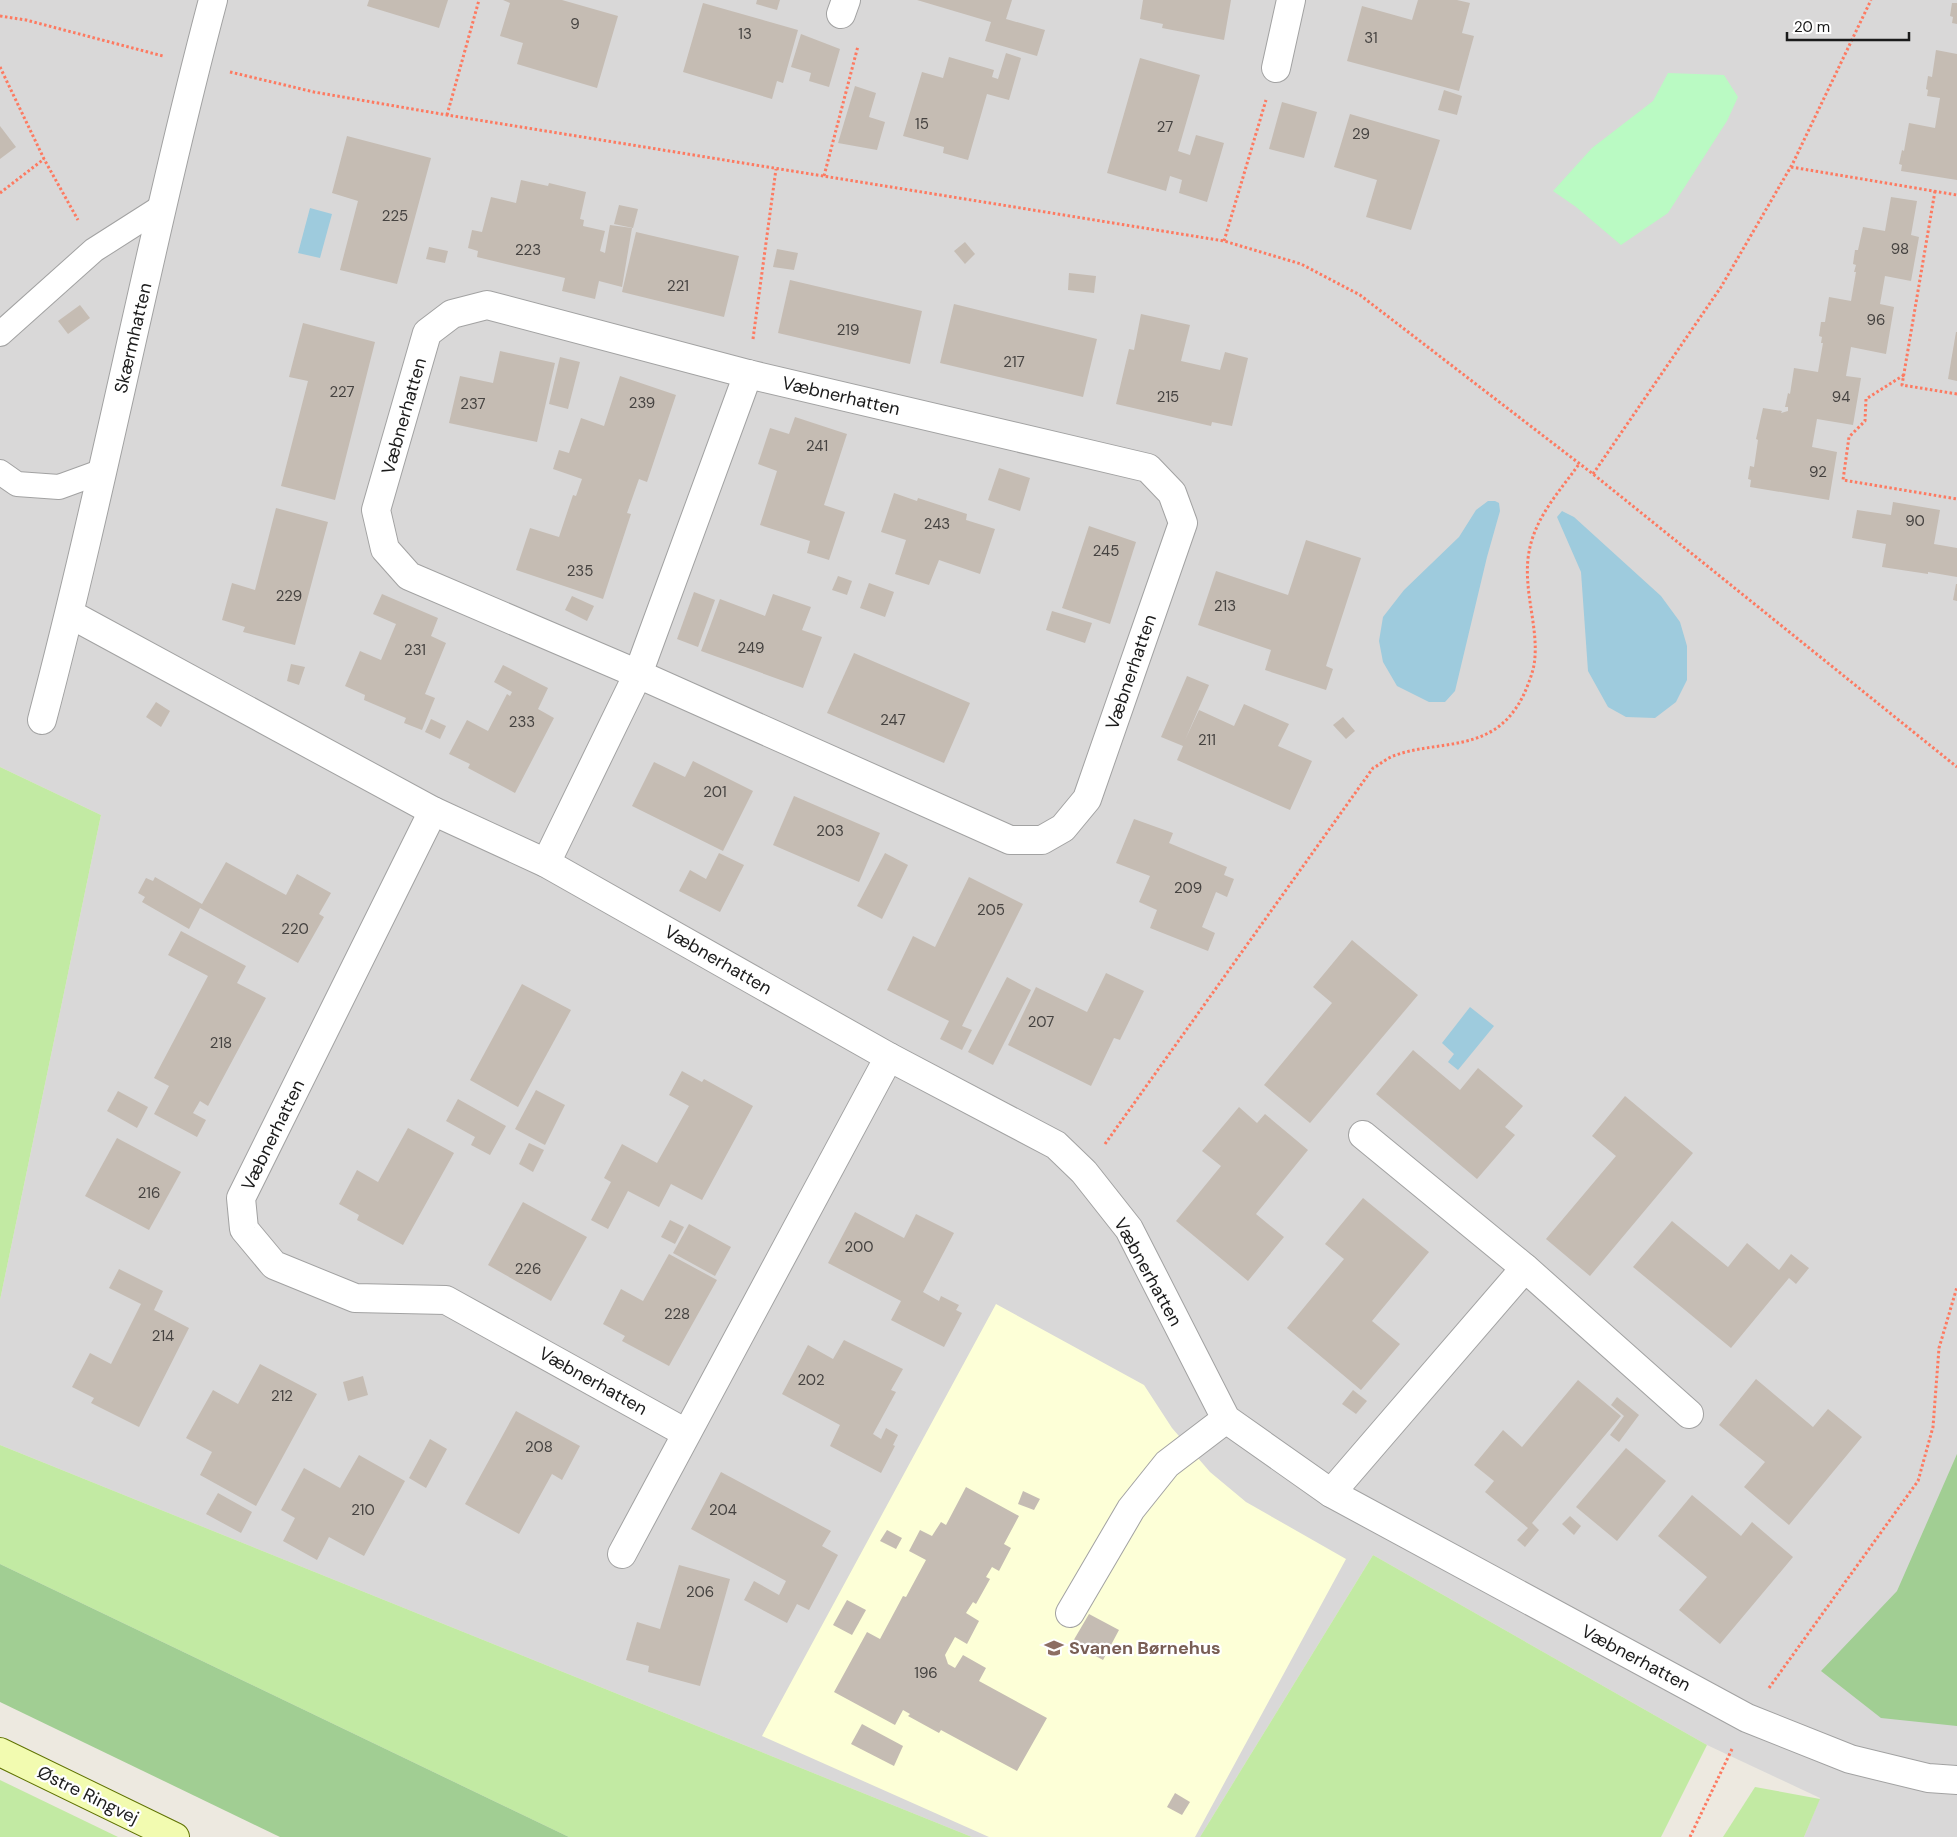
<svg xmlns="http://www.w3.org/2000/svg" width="1957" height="1837" font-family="'DM Sans',sans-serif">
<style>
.residential{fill:#d9d8d8}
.education{fill:#fdffd7}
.grass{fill:#c2eaa3}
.forest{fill:#a1ce93}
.park{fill:#bafac3}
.water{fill:#9ecbdd}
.building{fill:#c5bcb3}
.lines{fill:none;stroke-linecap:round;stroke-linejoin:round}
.service-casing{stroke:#a2a2a2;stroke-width:26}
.minor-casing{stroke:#a2a2a2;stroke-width:30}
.tertiary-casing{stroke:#a2a2a2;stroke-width:30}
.secondary-casing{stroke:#5f7202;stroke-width:30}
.path{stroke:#fd7a61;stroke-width:3;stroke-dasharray:2.5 2.5;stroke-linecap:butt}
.service{stroke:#fff;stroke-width:24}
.minor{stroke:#fff;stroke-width:28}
.tertiary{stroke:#fff;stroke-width:28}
.secondary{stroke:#f2fbb0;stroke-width:28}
.labels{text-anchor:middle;stroke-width:4.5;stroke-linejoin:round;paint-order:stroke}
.number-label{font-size:15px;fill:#464341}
.street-label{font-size:18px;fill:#1b1b1b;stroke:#fff}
.education-label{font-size:18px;font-weight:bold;fill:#785e54;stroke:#fff;text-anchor:start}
</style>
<rect width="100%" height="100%" fill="#ede9e0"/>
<!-- residential -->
<path class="residential" d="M0 0H1957V1837H1804L1820 1798 1707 1745 1373 1555 1200 1837H972L0 1445V1300L101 815 0 767Z"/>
<!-- education -->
<path class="education" d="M996 1304 1144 1385 1172 1428 1210 1472 1246 1502 1346 1559 1195 1837H989L762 1736Z"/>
<!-- grass -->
<g class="grass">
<path d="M0 767 101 815 0 1300Z"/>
<path d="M0 1445 972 1837H569L0 1564Z"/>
<path d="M1373 1555 1707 1745 1661 1837H1200Z"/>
<path d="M0 1780 118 1837H0Z"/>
<path d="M1755 1787 1820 1799 1804 1837H1723Z"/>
</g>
<!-- forest -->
<g class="forest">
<path d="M1957 1454V1726L1881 1718 1821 1671 1897 1591Z"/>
<path d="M0 1564 569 1837H280L0 1702Z"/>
</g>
<!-- park -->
<path class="park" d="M1668 73 1724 75 1738 97 1727 121 1668 213 1621 245 1576 207 1553 191 1592 148 1653 101Z"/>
<!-- water -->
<g class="water">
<path d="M310 208 332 214 320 258 298 253Z"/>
<path d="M1488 501H1495L1499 503 1500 511 1487 557 1455 691 1445 702H1429L1397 686 1383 662 1379 641 1383 617 1404 590 1459 537 1476 510Z"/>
<path d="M1562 511 1574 517 1661 596 1680 622 1687 646V680L1676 702 1655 718 1626 717 1608 707 1588 671 1581 572 1557 517Z"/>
<path d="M1470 1007 1494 1026 1458 1070 1448 1062 1454 1054 1442 1043Z"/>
</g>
<!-- building -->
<g class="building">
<path d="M369 0H448L439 28 367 6Z"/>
<path d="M503 0H562L618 16 597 88 517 64 523 43 500 36 510 3Z"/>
<path d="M757 0H780L777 10 756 4Z"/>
<path d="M917 0H1012L1006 19 1045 30 1037 56 985 41 991 22Z"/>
<path d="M1143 0H1231L1224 40 1162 28 1163 24 1140 19Z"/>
<path d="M1418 0H1457L1470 3 1462 33 1474 36 1459 91 1347 61 1362 6 1412 20Z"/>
<path d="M703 3 798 30 783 83 777 81 772 99 683 72Z"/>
<path d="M1952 3H1957V24L1952 23 1953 17 1950 16Z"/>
<path d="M801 34 840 49 829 87 809 81 811 73 791 67Z"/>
<path d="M1936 50 1957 54V180L1901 171 1902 165 1899 164 1902 150 1904 151 1909 123 1935 128 1940 98 1927 96 1928 90 1926 89 1928 76 1932 77Z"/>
<path d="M1006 53 1021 58 1009 100 987 94 968 160 943 153 944 147 903 136 922 72 943 78 949 57 994 70 992 77 998 79Z"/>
<path d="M1140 58 1200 75 1178 151 1190 155 1196 135 1224 143 1207 202 1179 193 1182 180 1170 176 1166 191 1107 173Z"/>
<path d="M855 86 876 93 869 117 885 122 877 150 838 143Z"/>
<path d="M1444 90 1462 96 1457 115 1438 110Z"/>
<path d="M1282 102 1317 112 1304 158 1269 149Z"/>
<path d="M1350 114 1440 140 1411 230 1366 217 1377 180 1334 167Z"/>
<path d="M0 126 16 147 0 159Z"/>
<path d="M347 136 431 158 397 284 340 270 358 201 332 193Z"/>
<path d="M521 180 548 186 549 183 586 192 580 219 584 220 583 226 605 231 600 251 605 253 610 225 632 228 622 287 599 281 595 299 562 291 565 278 477 257 478 251 468 248 472 230 482 232 491 197 516 203Z"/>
<path d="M1891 197 1917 201 1911 235 1919 237 1911 281 1885 276 1880 304 1894 307 1886 354 1851 347 1846 376 1861 378 1853 425 1817 419 1812 447 1837 452 1829 500 1750 487 1751 480 1748 479 1750 466 1754 467 1758 440 1756 439 1763 408 1782 411 1781 413 1788 411V407H1785L1788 393 1790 394 1794 368 1818 372 1823 343H1821L1822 337 1819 336 1821 322H1825L1829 297 1851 301 1856 272H1854L1856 265 1853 264 1855 250H1858L1863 227 1885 231Z"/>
<path d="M619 205 638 209 633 228 614 224Z"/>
<path d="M636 232 739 256 724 317 622 292Z"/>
<path d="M965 242 975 254 965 264 954 251Z"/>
<path d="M429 247 448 251 445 263 426 259Z"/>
<path d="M777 249 798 253 794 270 773 267Z"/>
<path d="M1069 273 1096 276 1094 293 1068 290Z"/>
<path d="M790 280 922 311 910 364 778 333Z"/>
<path d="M954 304 1097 339 1083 397 940 363Z"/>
<path d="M80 305 90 318 68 334 58 321Z"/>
<path d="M1141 314 1190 325 1181 361 1220 370 1225 352 1248 358 1232 426 1212 422 1211 426 1116 404 1129 349 1134 350Z"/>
<path d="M303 323 375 342 335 500 281 486 308 381 289 377Z"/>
<path d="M1956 332H1957V381L1948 379Z"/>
<path d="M500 351 555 363 537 442 449 423 460 376 493 383Z"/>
<path d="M560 357 580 362 568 409 549 404Z"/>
<path d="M620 376 676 395 647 482 639 479 627 513 631 514 603 599 516 570 530 528 559 537 573 495 576 496 582 479 553 469 559 450 569 453 581 418 604 426Z"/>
<path d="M795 417 847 434 824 505 845 512 829 560 807 553 810 541 760 525 777 471 758 464 770 428 789 434Z"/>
<path d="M999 468 1030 478 1020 511 988 500Z"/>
<path d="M894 493 917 501 918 498 967 514 966 520 995 529 980 574 939 560 929 585 895 574 906 540 881 532Z"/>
<path d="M1893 502 1940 510 1934 544 1957 548V577L1928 572V574L1882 567 1886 544 1852 538 1857 510 1891 515Z"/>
<path d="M276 508 328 522 295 645 243 632 245 627 222 620 232 583 255 590Z"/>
<path d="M1089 526 1136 542 1110 624 1062 608Z"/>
<path d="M1306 540 1361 558 1326 666 1333 669 1326 690 1265 670 1271 650 1198 625 1216 571 1288 595Z"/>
<path d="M838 576 852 581 847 595 832 590Z"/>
<path d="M869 583 894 592 885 617 860 608Z"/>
<path d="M1956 584H1957V601L1953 600Z"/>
<path d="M694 592 715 600 698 647 677 639Z"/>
<path d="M382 594 438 618 431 636 446 643 425 694 435 698 422 730 404 723 406 718 364 700 365 695 345 686 360 651 381 660 396 624 373 614Z"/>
<path d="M773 594 811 607 802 630 822 637 803 688 701 651 720 599 765 616Z"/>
<path d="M572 596 594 606 587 621 565 610Z"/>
<path d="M1052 611 1092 623 1085 643 1046 630Z"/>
<path d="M854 653 970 703 944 763 827 713Z"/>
<path d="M291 664 305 667 299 685 287 681Z"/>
<path d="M503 665 548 688 538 709 554 718 515 793 468 768 470 764 449 754 467 720 488 731 507 694 510 696 512 692 494 682Z"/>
<path d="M1187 676 1209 685 1185 740 1199 710 1234 726 1244 704 1289 724 1278 746 1312 761 1290 810 1177 760 1183 746 1161 737Z"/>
<path d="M156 702 170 711 161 727 146 717Z"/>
<path d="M1343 717 1355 731 1346 739 1333 725Z"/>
<path d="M431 719 446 726 440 739 425 732Z"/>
<path d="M693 761 753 791 723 851 632 806 654 762 685 777Z"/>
<path d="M794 796 880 833 859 882 773 845Z"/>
<path d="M1134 819 1173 833 1169 843 1227 867 1224 875 1234 879 1227 897 1216 892 1202 927 1215 933 1208 951 1150 928 1157 910 1139 902 1150 876 1116 863Z"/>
<path d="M719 853 744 865 720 912 679 891 690 870 706 879Z"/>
<path d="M885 853 908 865 882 919 857 906Z"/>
<path d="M226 862 286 895 297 874 331 893 319 914 324 917 298 963 200 908 189 929 142 902 145 897 138 893 146 878 153 881 155 877 202 904Z"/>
<path d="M969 877 1023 904 962 1026 972 1030 962 1050 940 1039 949 1021 887 990 913 936 935 947Z"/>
<path d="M181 931 246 966 237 983 266 998 208 1106 200 1101 193 1113 206 1120 197 1137 154 1114 169 1086 154 1078 208 976 168 955Z"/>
<path d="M1352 940 1418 995 1310 1123 1264 1085 1332 1003 1313 987Z"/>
<path d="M1106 973 1144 991 1120 1040 1114 1038 1091 1086 1008 1045 1036 987 1087 1012Z"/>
<path d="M1007 977 1031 990 993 1065 968 1052Z"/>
<path d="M522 984 571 1010 518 1107 470 1080Z"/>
<path d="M1413 1050 1460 1090 1478 1068 1523 1106 1505 1127 1515 1135 1477 1179 1376 1094Z"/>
<path d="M682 1071 702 1082 704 1079 753 1106 702 1200 671 1184 659 1207 628 1191 608 1229 591 1220 611 1182 604 1178 622 1144 657 1163 689 1106 669 1095Z"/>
<path d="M536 1090 565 1105 545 1145 515 1129Z"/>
<path d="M118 1091 148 1107 137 1128 107 1111Z"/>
<path d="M1625 1096 1693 1153 1590 1276 1546 1239 1616 1156 1592 1136Z"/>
<path d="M458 1099 506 1126 490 1155 471 1145 475 1137 446 1121Z"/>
<path d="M1239 1107 1257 1123 1265 1114 1308 1150 1256 1214 1284 1237 1248 1281 1176 1221 1221 1166 1202 1151Z"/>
<path d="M408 1128 454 1153 403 1245 357 1220 359 1215 339 1204 357 1170 378 1182Z"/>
<path d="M117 1138 181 1172 149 1230 85 1196Z"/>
<path d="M529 1143 544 1150 533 1172 519 1164Z"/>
<path d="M1363 1198 1429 1252 1372 1321 1400 1344 1361 1390 1287 1328 1344 1259 1325 1244Z"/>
<path d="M523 1202 587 1237 551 1301 488 1265Z"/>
<path d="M855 1212 904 1238 916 1214 954 1233 923 1292 939 1301 941 1296 959 1305 956 1310 962 1313 944 1347 891 1320 901 1301 828 1263Z"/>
<path d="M670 1220 684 1227 675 1244 661 1237Z"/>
<path d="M1672 1221 1728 1267 1747 1243 1779 1270 1791 1254 1809 1268 1796 1284 1789 1278 1731 1348 1633 1267Z"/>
<path d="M689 1224 731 1247 715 1276 673 1253Z"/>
<path d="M669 1254 717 1280 669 1366 622 1341 625 1336 603 1324 621 1289 643 1301Z"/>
<path d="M119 1269 163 1291 154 1310 189 1328 139 1427 91 1403 94 1398 72 1387 90 1353 111 1364 141 1304 109 1288Z"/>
<path d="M844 1340 903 1369 891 1390 896 1392 873 1434 881 1439 886 1428 898 1435 893 1445 895 1446 881 1473 830 1446 840 1425 782 1394 808 1345 833 1359Z"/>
<path d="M260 1364 317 1394 256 1506 200 1475 212 1452 186 1438 213 1390 238 1404Z"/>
<path d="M363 1376 368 1395 348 1401 343 1382Z"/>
<path d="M1756 1379 1813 1427 1828 1409 1862 1437 1789 1525 1744 1487 1765 1462 1719 1425Z"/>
<path d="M1578 1380 1621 1416 1532 1523 1539 1530 1525 1547 1517 1540 1528 1528 1485 1492 1494 1481 1474 1465 1503 1430 1522 1447Z"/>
<path d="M1353 1390 1367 1401 1356 1414 1342 1404Z"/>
<path d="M1617 1397 1639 1415 1619 1442 1610 1435 1624 1416 1611 1405Z"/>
<path d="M516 1411 580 1446 562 1480 552 1474 519 1534 465 1504Z"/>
<path d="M430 1439 447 1449 426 1488 409 1478Z"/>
<path d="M1626 1448 1666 1481 1617 1541 1576 1507Z"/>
<path d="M359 1455 405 1481 364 1556 329 1537 317 1560 283 1541 295 1518 281 1510 304 1468 340 1488Z"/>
<path d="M721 1472 831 1531 822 1546 838 1555 809 1610 797 1604 787 1623 744 1600 754 1581 779 1595 786 1581 691 1529Z"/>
<path d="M966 1487 1019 1516 1004 1544 1011 1548 999 1571 992 1567 986 1577 990 1579 976 1604 973 1602 966 1613 979 1621 967 1644 955 1637 945 1655 948 1664 955 1668 963 1655 986 1668 979 1681 1047 1718 1017 1771 941 1730 939 1733 908 1716 910 1714 903 1710 895 1725 834 1692 867 1632 880 1639 903 1596 906 1597 926 1560 909 1551 920 1530 932 1536 941 1522 946 1525Z"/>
<path d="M1023 1491 1040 1499 1034 1510 1018 1504Z"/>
<path d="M218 1493 252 1512 241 1533 206 1514Z"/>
<path d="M1692 1495 1741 1536 1752 1522 1793 1557 1720 1644 1679 1610 1707 1577 1658 1536Z"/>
<path d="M1570 1516 1581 1526 1574 1535 1562 1524Z"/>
<path d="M887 1530 902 1538 896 1549 880 1541Z"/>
<path d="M679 1565 730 1579 700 1686 648 1672 649 1666 626 1660 637 1622 660 1629Z"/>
<path d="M847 1600 866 1610 852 1635 833 1625Z"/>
<path d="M1089 1614 1119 1630 1103 1660 1072 1643Z"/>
<path d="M862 1724 903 1746 894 1766 851 1744Z"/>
<path d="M1175 1793 1190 1802 1182 1815 1167 1807Z"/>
</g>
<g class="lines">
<!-- service casing -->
<g class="service-casing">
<g id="service">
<path d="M0 334 94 250 163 206"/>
<path d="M0 472 17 484 59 487 103 471"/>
</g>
</g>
<!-- minor casing -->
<g class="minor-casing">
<g id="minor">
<path d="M841 14 846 0"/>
<path d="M1276 68 1291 0"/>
<path d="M487 305 748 374 1148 468 1172 493 1183 523 1087 799 1063 828 1042 840H1010L638 674 409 576 385 549 376 510 427 333 452 314Z"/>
<path d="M70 614 433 811 546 863 889 1057 1056 1145 1084 1172 1129 1229 1226 1419 1331 1493 1747 1718 1850 1759 1928 1778 1957 1780"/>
<path d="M433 811 241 1198 244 1229 274 1265 355 1298 446 1300 686 1433"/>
<path d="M546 863 638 674 748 374"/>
<path d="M1363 1135 1525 1268"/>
<path d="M1331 1493 1525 1268 1689 1414"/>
<path d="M622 1554 889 1057"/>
<path d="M1070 1613 1131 1509 1167 1464 1226 1419"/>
</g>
</g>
<!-- tertiary casing -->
<g class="tertiary-casing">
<path id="tertiary" d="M42 720C105 481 150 238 213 0"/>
</g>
<!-- secondary casing -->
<g class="secondary-casing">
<path id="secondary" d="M0 1752 175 1837"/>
</g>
<!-- path -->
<g class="path">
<path d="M0 16 26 20 163 56"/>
<path d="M0 67 44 159 78 220"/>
<path d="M230 72 314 92 447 115 1224 241 1301 264 1360 295 1593 474 1957 767"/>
<path d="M447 115 479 0"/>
<path d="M1791 167 1957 195"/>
<path d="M824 176 858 46"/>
<path d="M1935 191 1902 385 1957 394"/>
<path d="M0 193 44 159"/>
<path d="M1224 241 1266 100"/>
<path d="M753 339 776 169"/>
<path d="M1904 375 1866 399 1865 421 1849 437 1843 480 1957 499"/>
<path d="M1593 474 1721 287 1793 163 1871 0"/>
<path d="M1105 1144 1373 768C1381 764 1388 757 1396 755 1427 744 1463 748 1492 731 1506 723 1517 709 1524 694 1528 685 1532 675 1534 665 1540 629 1522 590 1529 552 1535 517 1560 491 1579 464"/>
<path d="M1769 1688 1918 1481 1933 1427 1939 1348 1957 1287"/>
<path d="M1690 1837 1732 1749"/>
</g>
<!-- service -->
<use href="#service" class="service"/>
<!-- minor -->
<use href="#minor" class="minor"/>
<!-- tertiary -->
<use href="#tertiary" class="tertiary"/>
<!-- secondary -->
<use href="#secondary" class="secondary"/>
</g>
<!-- icons -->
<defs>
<g id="school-bare" transform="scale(1.5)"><path d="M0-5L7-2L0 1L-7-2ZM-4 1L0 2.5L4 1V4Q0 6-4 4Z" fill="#8d6e63" stroke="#fff" stroke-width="2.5" paint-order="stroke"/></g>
</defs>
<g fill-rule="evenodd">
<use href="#school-bare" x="1054" y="1648"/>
</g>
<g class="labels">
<!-- number labels -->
<g class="number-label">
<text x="575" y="29">9</text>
<text x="745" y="39">13</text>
<text x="1371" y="43">31</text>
<text x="922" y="129">15</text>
<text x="1165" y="132">27</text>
<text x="1361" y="139">29</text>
<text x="395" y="221">225</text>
<text x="1900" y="254">98</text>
<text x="528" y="255">223</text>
<text x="678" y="291">221</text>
<text x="1876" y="325">96</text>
<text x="848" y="335">219</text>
<text x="1014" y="367">217</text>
<text x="342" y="397">227</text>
<text x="1168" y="402">215</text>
<text x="1841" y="402">94</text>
<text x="642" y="408">239</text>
<text x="473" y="409">237</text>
<text x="817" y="451">241</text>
<text x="1818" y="477">92</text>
<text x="1915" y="526">90</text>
<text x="937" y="529">243</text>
<text x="1106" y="556">245</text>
<text x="580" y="576">235</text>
<text x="289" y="601">229</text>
<text x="1225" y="611">213</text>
<text x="751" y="653">249</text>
<text x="415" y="655">231</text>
<text x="893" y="725">247</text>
<text x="522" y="727">233</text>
<text x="1207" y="745">211</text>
<text x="715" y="797">201</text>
<text x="830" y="836">203</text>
<text x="1188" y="893">209</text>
<text x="991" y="915">205</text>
<text x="295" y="934">220</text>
<text x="1041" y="1027">207</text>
<text x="221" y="1048">218</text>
<text x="149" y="1198">216</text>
<text x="859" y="1252">200</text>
<text x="528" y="1274">226</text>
<text x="677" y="1319">228</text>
<text x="163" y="1341">214</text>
<text x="811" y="1385">202</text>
<text x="282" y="1401">212</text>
<text x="539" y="1452">208</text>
<text x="363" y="1515">210</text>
<text x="723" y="1515">204</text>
<text x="700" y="1597">206</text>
<text x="926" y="1678">196</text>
</g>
<!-- street labels -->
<g class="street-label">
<text transform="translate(133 338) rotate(-77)" y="6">Skærmhatten</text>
<text transform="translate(841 396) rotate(13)" y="6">Væbnerhatten</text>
<text transform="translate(404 416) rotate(-74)" y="6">Væbnerhatten</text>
<text transform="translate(1131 672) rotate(-71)" y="6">Væbnerhatten</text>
<text transform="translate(718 960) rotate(30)" y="6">Væbnerhatten</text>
<text transform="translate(273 1135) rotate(-64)" y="6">Væbnerhatten</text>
<text transform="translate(1148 1272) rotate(61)" y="6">Væbnerhatten</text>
<text transform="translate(593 1381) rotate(29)" y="6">Væbnerhatten</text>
<text transform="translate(1636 1658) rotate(28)" y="6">Væbnerhatten</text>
<text transform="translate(88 1795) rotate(26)" y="6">Østre Ringvej</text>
</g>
<!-- education labels -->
<g class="education-label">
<text x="1069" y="1654">Svanen Børnehus</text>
</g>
</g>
<!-- scale -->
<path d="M1787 32v8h122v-8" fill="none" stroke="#1b1b1b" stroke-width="2.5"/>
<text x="1794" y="32" font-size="15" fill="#1b1b1b" stroke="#ffffff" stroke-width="4" paint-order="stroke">20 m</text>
</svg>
